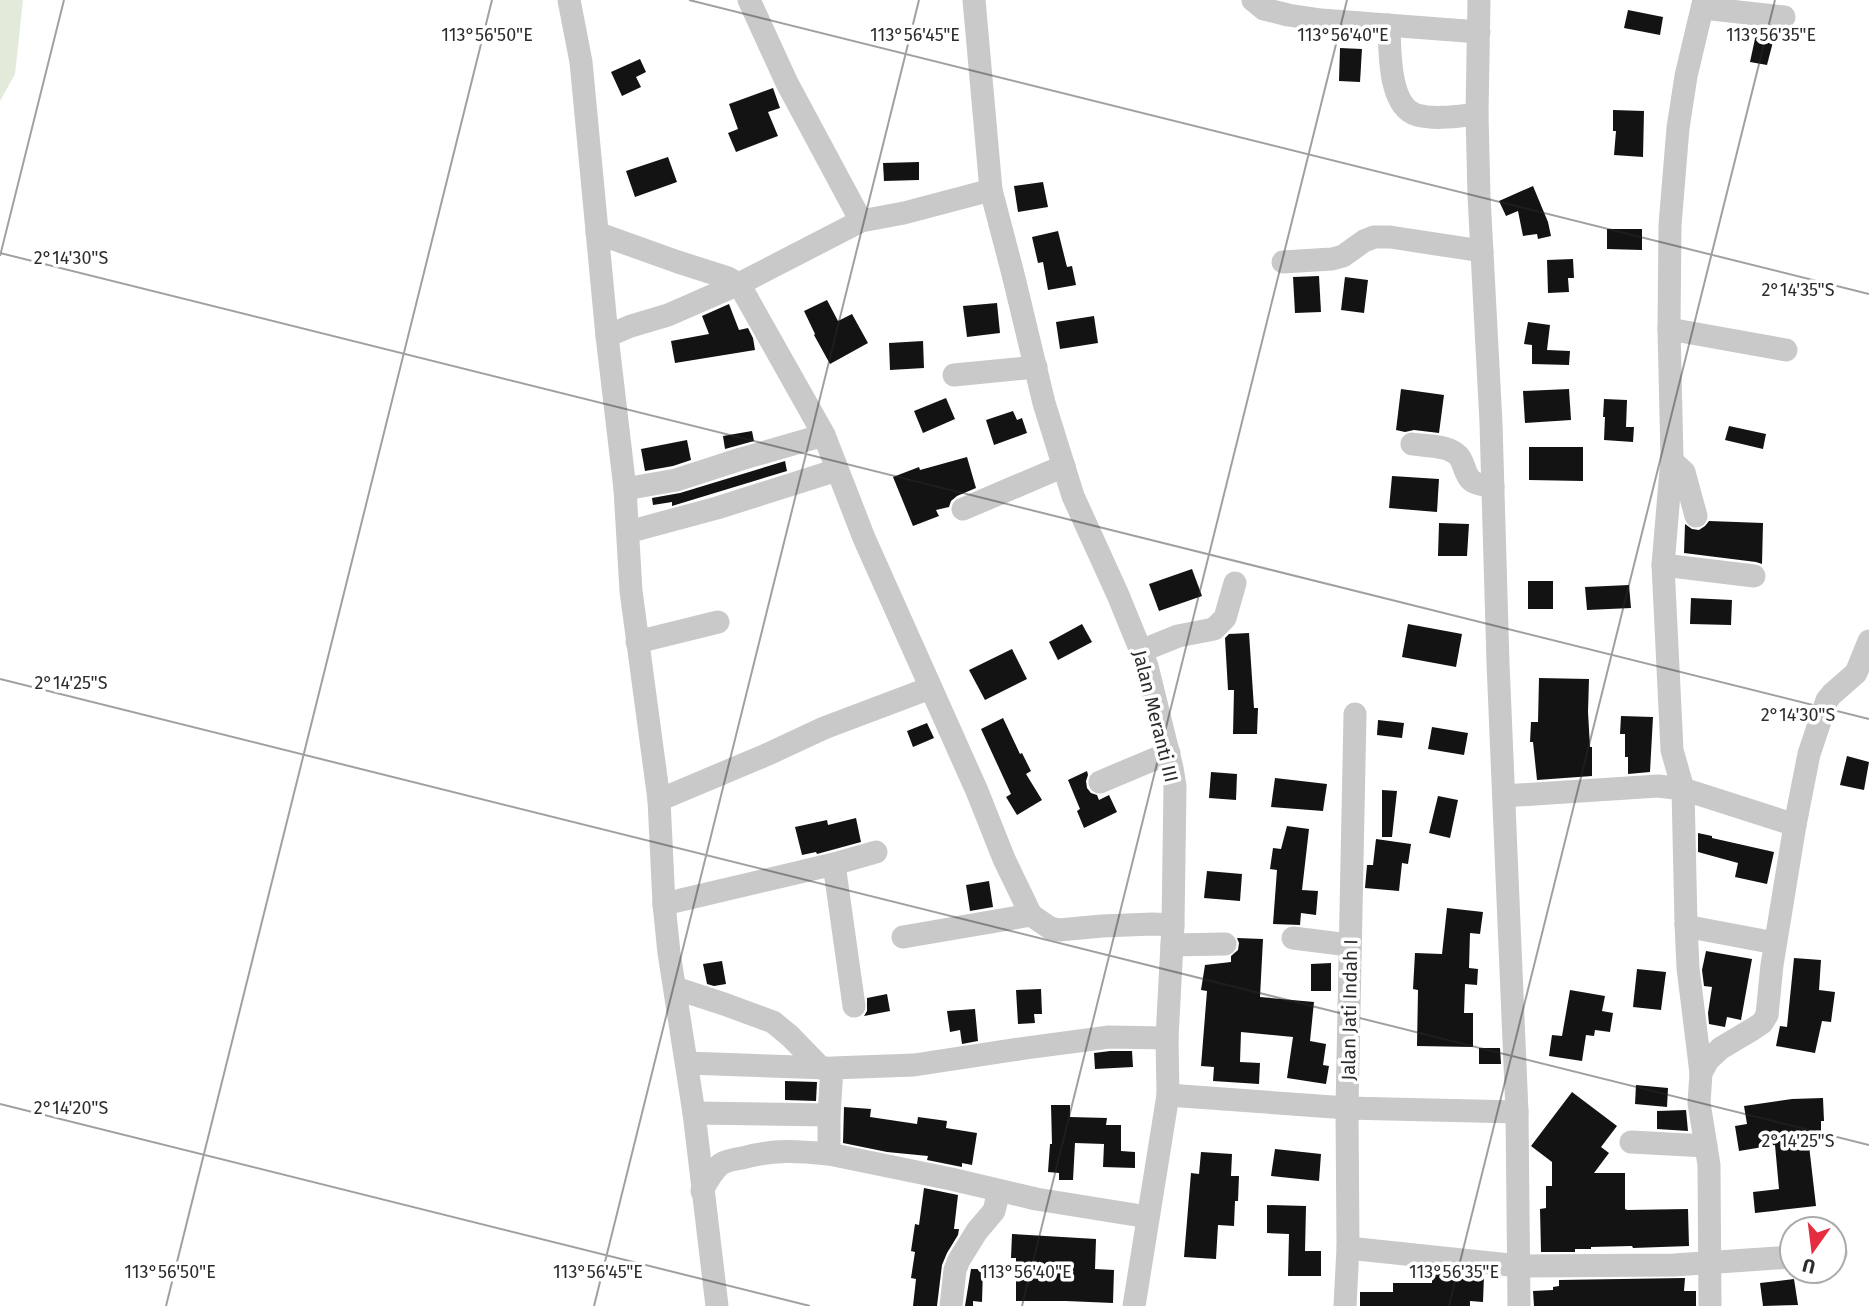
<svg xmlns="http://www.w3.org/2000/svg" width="1869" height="1306" font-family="'Fira Sans',sans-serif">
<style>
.green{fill:#e2ead9}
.building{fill:#131313}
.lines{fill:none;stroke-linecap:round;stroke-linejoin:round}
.minor{stroke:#c9c9c9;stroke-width:23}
.ticks{fill:none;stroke:#2c2c2c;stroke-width:2;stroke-opacity:0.45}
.labels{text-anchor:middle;stroke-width:7;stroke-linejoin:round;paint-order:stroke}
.street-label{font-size:19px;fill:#2c2c2c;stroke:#fff}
.ticks-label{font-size:18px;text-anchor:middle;fill:#2c2c2c;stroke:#fff;stroke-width:7;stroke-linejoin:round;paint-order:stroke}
</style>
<rect width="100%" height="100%" fill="#fff"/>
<!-- green -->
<path class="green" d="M0 0H23L15 74 0 101Z"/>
<!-- building -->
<g class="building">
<path d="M1628 10 1663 17 1660 35 1624 28Z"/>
<path d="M1756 34 1774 38 1767 65 1750 62Z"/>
<path d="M1340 48 1362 49 1360 82 1339 81Z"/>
<path d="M640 59 646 72 636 77 641 87 622 96 611 72Z"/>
<path d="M773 88 780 108 768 112 778 136 736 152 728 133 738 129 729 104Z"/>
<path d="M1613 110 1644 111 1643 157 1614 155 1616 131H1613Z"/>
<path d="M668 157 677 182 635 197 626 171Z"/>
<path d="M919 162V180L884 181 883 163Z"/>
<path d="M1043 182 1048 207 1018 212 1014 186Z"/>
<path d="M1533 186 1548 222 1551 236 1538 239 1537 234 1523 236 1518 211 1506 216 1499 201Z"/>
<path d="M1607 229H1642V250L1607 249Z"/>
<path d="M1058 231 1067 267 1072 266 1076 285 1048 290 1043 262 1038 263 1032 237Z"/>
<path d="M1573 259 1574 278H1568L1569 292 1548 293 1547 260Z"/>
<path d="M1319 276 1321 312 1295 313 1293 277Z"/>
<path d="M1345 277 1368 280 1364 313 1341 310Z"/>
<path d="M827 300 838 321 852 314 868 343 830 364 814 335 815 334 804 311Z"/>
<path d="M997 303 1000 333 967 337 963 306Z"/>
<path d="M729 304 739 330 748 328 753 338 755 350 675 363 671 341 709 334 702 316Z"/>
<path d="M1094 316 1098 343 1060 349 1056 322Z"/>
<path d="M1528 322 1550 325 1547 350 1570 351 1569 365 1532 364V345L1524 344Z"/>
<path d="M923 341 924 368 890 370 889 343Z"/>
<path d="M1401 389 1444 395 1439 433 1414 430 1405 432 1396 430Z"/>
<path d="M1569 389 1571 420 1525 423 1523 391Z"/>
<path d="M946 398 955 419 923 433 914 411Z"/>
<path d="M1604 399 1627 400 1626 427H1634L1633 442 1604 440 1605 417H1603Z"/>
<path d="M1013 411 1017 420 1022 418 1027 433 994 445 986 420Z"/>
<path d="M1729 426 1766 434 1763 449 1725 440Z"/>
<path d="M752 431 754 441 725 449 723 436Z"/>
<path d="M687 440 691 460 673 466 645 471 641 449Z"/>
<path d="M1529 447H1583V481L1529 480Z"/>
<path d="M967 457 976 488 957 496 951 501 949 507 936 510 939 516 913 526 893 477 919 467 920 470Z"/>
<path d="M785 461 787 471 672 506V502L653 505 652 498 680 493Z"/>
<path d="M1392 476 1439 479 1437 512 1389 508Z"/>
<path d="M1709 521 1763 523 1762 564 1756 562 1684 553 1685 524 1692 529 1699 530 1705 526Z"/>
<path d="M1439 523 1469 524 1467 556H1438Z"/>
<path d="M1192 569 1202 596 1159 611 1149 584Z"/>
<rect x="1528" y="581" width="25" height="28"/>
<path d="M1629 585 1631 608 1587 610 1585 587Z"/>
<path d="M1691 598 1732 600 1731 625 1690 624Z"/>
<path d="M1082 624 1092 642 1058 660 1049 642Z"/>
<path d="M1408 624 1462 634 1456 667 1402 657Z"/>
<path d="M1249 633 1254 708H1258L1257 734H1233L1234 690H1228L1225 638 1229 634Z"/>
<path d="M1012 649 1027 679 985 700 969 670Z"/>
<path d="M1539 678 1589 679 1588 712 1590 747H1592V776L1537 780 1533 742H1530L1531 722H1538Z"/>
<path d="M1621 716 1653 717 1650 772 1628 774V757H1625V734H1620Z"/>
<path d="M1003 718 1020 754 1022 753 1031 771 1026 774 1042 800 1017 815 1006 797 1011 794 981 729Z"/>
<path d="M1378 720 1404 723 1402 738 1377 735Z"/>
<path d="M927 723 934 738 913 747 907 731Z"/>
<path d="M1432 727 1468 733 1464 755 1428 749Z"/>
<path d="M1847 756 1869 762 1864 790 1840 785Z"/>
<path d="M1087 771 1088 775 1086 781 1087 788 1091 793 1097 795 1099 800 1109 795 1117 812 1084 828 1077 811 1080 809 1068 780Z"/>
<path d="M1211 772 1237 774 1236 800 1209 798Z"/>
<path d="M1275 778 1327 784 1323 811 1271 807Z"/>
<path d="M1382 790 1397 791 1392 837H1382Z"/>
<path d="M1438 796 1458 800 1450 838 1429 833Z"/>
<path d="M856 818 861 842 817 854 816 852 802 855 795 827 827 820 828 825Z"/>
<path d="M1287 826 1309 829 1302 890 1318 891 1316 915 1301 913 1300 925 1273 924 1277 870 1270 869 1273 848 1281 849Z"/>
<path d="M1698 833 1712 836V838L1774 852 1767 884 1735 877 1738 863 1698 852Z"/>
<path d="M1376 839 1411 844 1408 864 1402 863 1399 891 1365 888 1367 865H1373Z"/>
<path d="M1207 871 1242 874 1240 901 1204 898Z"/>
<path d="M989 881 993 907 970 911 966 885Z"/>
<path d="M1447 908 1483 912 1480 934 1470 933 1469 968 1478 969 1477 985 1465 984 1464 1013H1473V1047L1417 1046 1418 990 1413 989 1415 953 1442 954Z"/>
<path d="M1237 938 1263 939 1260 997 1314 1002 1310 1041 1326 1044 1323 1065 1329 1066 1326 1084 1287 1078 1293 1037 1241 1032 1240 1062 1260 1063 1259 1084 1213 1081 1214 1067 1201 1066 1207 991 1201 990 1205 965 1231 962V956L1238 950 1239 943Z"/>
<path d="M1706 951 1752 959 1741 1020 1727 1017 1725 1027 1709 1024 1708 1013 1712 987 1704 986 1702 970Z"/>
<path d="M1794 958 1821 960 1819 990 1835 992 1831 1022 1822 1021 1815 1053 1776 1046 1780 1026 1787 1027Z"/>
<path d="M722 961 726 984 714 986 707 984 703 964Z"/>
<path d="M1331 963V991H1311V964Z"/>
<path d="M1637 969 1666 972 1661 1010 1633 1007Z"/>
<path d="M1041 989 1042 1014H1034L1035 1023 1018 1024 1016 990Z"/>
<path d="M1570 990 1605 996 1602 1011 1613 1013 1610 1032 1595 1030 1594 1036 1586 1035 1582 1061 1549 1056 1552 1035 1562 1036Z"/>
<path d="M887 994 890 1011 864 1016 867 1011V998Z"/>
<path d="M975 1009 978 1041 962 1044 960 1030 950 1032 947 1011Z"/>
<path d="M1479 1048H1500L1501 1064H1479Z"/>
<path d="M1110 1051H1132L1133 1067 1095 1069 1094 1053Z"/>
<path d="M785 1081 817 1082 816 1101 785 1100Z"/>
<path d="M1636 1085 1668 1088 1667 1107 1635 1104Z"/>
<path d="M1572 1092 1617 1126 1601 1147 1609 1153 1594 1173H1625V1209L1627 1210 1688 1209 1689 1246 1633 1248 1632 1246 1591 1247V1249H1575V1252H1541L1540 1209 1546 1208V1186H1552V1162L1531 1146Z"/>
<path d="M1823 1098 1824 1121H1821V1136L1808 1137 1816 1206 1755 1213 1753 1192 1779 1189 1775 1145 1739 1151 1735 1126 1747 1124 1744 1106 1792 1099Z"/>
<path d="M1051 1105H1070V1117L1107 1118 1106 1125H1121V1151L1135 1152V1168L1103 1167 1104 1144 1075 1143 1073 1180H1059V1173L1048 1172 1050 1144H1052Z"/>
<path d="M844 1107 871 1109 870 1117 917 1124 918 1117 947 1121 946 1128 977 1133 972 1165 962 1163V1167L927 1160 928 1156 887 1152 843 1143Z"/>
<path d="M1686 1110 1688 1131 1657 1129V1111Z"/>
<path d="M1275 1149 1321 1154 1319 1181 1271 1176Z"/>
<path d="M1201 1152 1232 1154 1231 1176H1239L1238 1201H1235L1234 1226 1218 1225 1216 1259 1184 1257 1191 1173 1199 1174Z"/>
<path d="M924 1188 958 1195 954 1229H959L958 1235 947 1253 942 1265 937 1306H913L916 1279 911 1278 915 1252 911 1251 915 1224 919 1225Z"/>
<path d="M1267 1205 1306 1206 1305 1251H1321V1276H1288L1289 1234 1267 1233Z"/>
<path d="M1012 1234 1096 1239 1095 1269 1114 1270 1113 1303 1066 1301H1016V1258H1011Z"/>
<path d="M971 1269H983L982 1302 973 1301V1306H965Z"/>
<path d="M1432 1271 1484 1276 1483 1302 1470 1301V1306H1360V1292H1393V1283H1432Z"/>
<path d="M1685 1278 1684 1291H1696V1306H1534L1533 1291 1553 1290V1287L1559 1286V1280Z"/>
<path d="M1794 1279 1798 1305 1763 1306 1760 1283Z"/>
</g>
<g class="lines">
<!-- minor -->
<g class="minor">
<path d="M569 0 581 62 607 336"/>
<path d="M749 0 787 83 861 221"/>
<path d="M974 0 991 190 1013 274 1044 403 1073 496 1118 595 1147 666 1172 768 1175 786 1173 925 1167 1038 1168 1095 1134 1306"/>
<path d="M1253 0 1264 9 1288 15 1321 20 1479 32"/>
<path d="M1479 0 1477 114 1479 196 1491 423 1498 663 1517 1112 1519 1306"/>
<path d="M1704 0 1686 76 1678 128 1670 225 1669 329 1672 458 1663 565 1672 750 1683 789 1686 924 1690 927 1775 943"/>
<path d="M1703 8 1784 17"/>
<path d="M1389 25C1390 49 1388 107 1417 115 1436 120 1458 116 1477 114"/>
<path d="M991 190 904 213 861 221 739 284 668 315 631 326 607 336 625 489 676 480 741 459 824 435 864 538 977 791 1004 859 1031 915 1050 928 1059 930 1102 926 1153 924 1173 925"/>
<path d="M597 233 678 262 728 278 739 284 824 435"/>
<path d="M1283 262 1332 259 1343 256 1364 241 1374 237H1390L1482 251"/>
<path d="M1669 329 1786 350"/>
<path d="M954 375 1036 367"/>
<path d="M1412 444C1425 446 1445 445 1455 453 1465 459 1463 474 1472 481 1477 485 1487 485 1493 487"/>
<path d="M1672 458 1673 462 1684 472 1696 516"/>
<path d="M625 489 631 591 659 800 664 904 669 953 694 1113 717 1306"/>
<path d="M963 509 1064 466"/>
<path d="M628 532 717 508 837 470"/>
<path d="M1663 565 1754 576"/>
<path d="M637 642 718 622"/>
<path d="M1141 651 1178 636 1214 629 1225 618 1235 583"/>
<path d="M1100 782 1169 753"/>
<path d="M1504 796 1658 786 1683 789 1795 825"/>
<path d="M659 800 766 755 824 728 930 688"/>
<path d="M834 864 876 852"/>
<path d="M664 904 834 864 854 1006"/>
<path d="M1686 924 1688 968 1701 1073"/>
<path d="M903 937 1031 915"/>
<path d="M1293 938 1349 945"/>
<path d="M1172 945 1225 944"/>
<path d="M675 988 724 1004 773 1022 790 1036 821 1068"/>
<path d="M687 1063 827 1068"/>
<path d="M1168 1095 1347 1108 1517 1112"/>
<path d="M694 1113 829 1115"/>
<path d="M1631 1142 1706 1146"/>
<path d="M702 1191C707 1181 712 1171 721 1164 727 1160 735 1159 742 1158 774 1149 798 1151 829 1154"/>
<path d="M1148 1217 1036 1199 951 1179 829 1154V1115L832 1068 914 1065 1026 1048 1109 1037 1167 1038"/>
<path d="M1348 1248 1519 1266 1674 1265 1792 1257"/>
<path d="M1834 1253H1836"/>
<path d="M951 1306 955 1270 959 1260 977 1231 994 1211 999 1191"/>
<path d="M1345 1306 1348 1248 1347 1108 1355 714"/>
<path d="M1710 1306 1709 1165 1699 1103 1701 1073 1708 1060 1721 1048 1753 1029 1762 1023 1767 1015 1772 965 1795 825 1809 754 1827 700 1832 694 1856 673 1869 641"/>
</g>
</g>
<!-- ticks -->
<path class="ticks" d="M689 0 1869 294M0 253 1869 719M0 256 64 0M0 679 1869 1145M0 1104 810 1306M166 1306 492 0M594 1306 919 0M1022 1306 1347 0M1449 1306 1775 0"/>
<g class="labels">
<!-- street labels -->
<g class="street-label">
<text transform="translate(1156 716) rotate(76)" y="7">Jalan Meranti III</text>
<text transform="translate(1349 1010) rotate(-89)" y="7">Jalan Jati Indah I</text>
</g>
</g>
<g class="ticks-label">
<text x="487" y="41">113°56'50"E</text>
<text x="915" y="41">113°56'45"E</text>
<text x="1343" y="41">113°56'40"E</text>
<text x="1771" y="41">113°56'35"E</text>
<text x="71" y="264">2°14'30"S</text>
<text x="1798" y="296">2°14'35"S</text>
<text x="71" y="689">2°14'25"S</text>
<text x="1798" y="721">2°14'30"S</text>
<text x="71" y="1114">2°14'20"S</text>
<text x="1798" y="1147">2°14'25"S</text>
<text x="170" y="1278">113°56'50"E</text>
<text x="598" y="1278">113°56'45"E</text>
<text x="1026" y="1278">113°56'40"E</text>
<text x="1454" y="1278">113°56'35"E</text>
</g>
<!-- north arrow -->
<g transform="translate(1813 1250) rotate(194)"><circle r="33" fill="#ffffff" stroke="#ababab" stroke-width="2"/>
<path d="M0-5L12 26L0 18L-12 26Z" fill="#e42d3e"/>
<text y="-10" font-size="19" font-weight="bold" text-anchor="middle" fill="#2c2c2c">U</text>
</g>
</svg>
